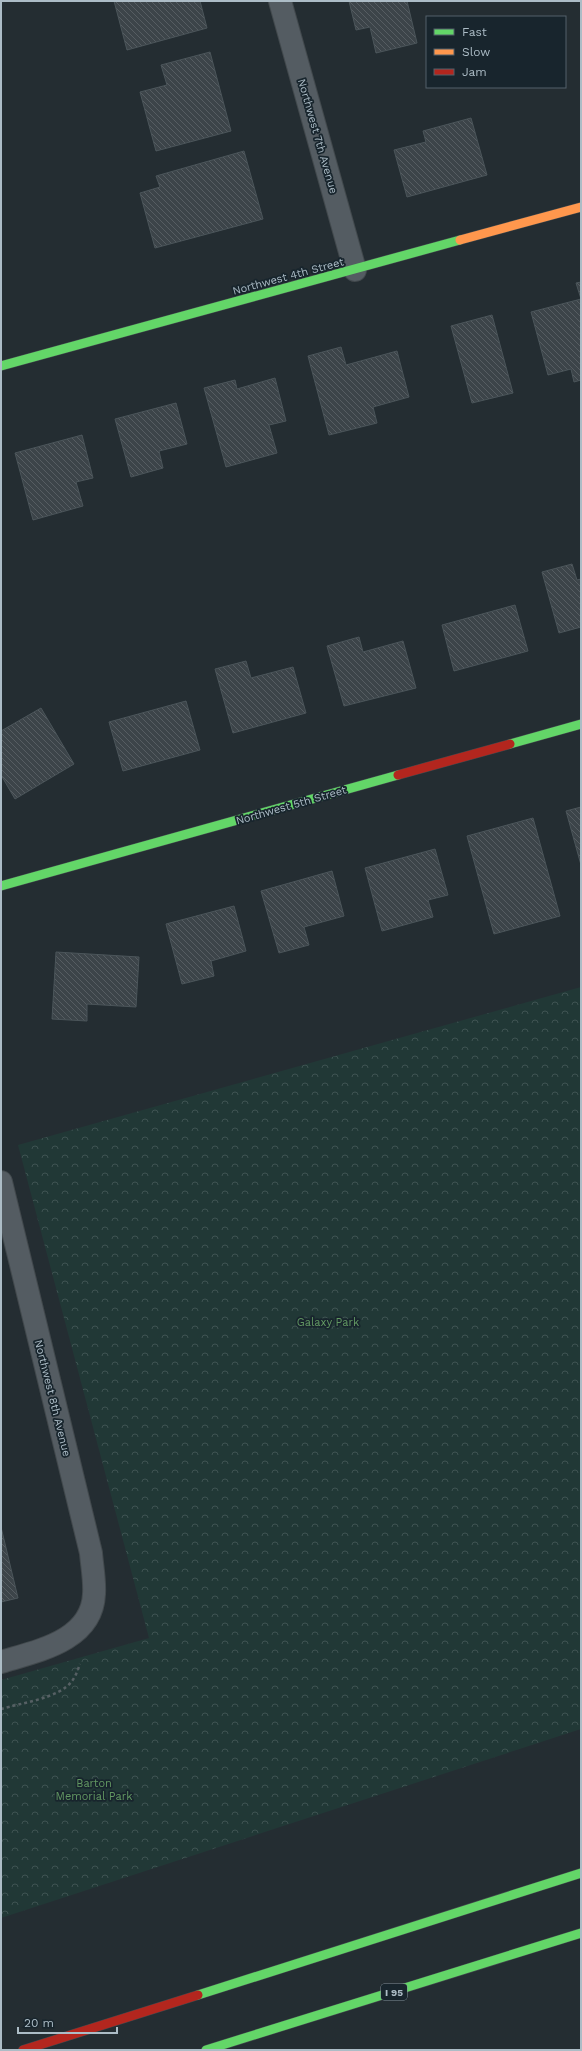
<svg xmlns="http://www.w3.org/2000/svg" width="582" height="2051" font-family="'Work Sans',sans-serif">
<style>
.park{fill:url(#park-crowns)}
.building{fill:url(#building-back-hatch);stroke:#4b555a}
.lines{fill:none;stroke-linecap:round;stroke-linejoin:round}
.street-casing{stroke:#42494d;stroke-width:24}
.fast-casing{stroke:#42494d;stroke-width:10}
.slow-casing{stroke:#42494d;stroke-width:10}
.jam-casing{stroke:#42494d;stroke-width:10}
.path{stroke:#566064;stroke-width:2.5;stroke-dasharray:3 3;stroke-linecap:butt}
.street{stroke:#545c62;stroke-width:22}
.fast{stroke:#63d668;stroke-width:9}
.slow{stroke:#ff974d;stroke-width:9}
.jam{stroke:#b3261e;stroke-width:9}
.labels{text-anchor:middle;stroke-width:3.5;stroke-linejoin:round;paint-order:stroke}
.shield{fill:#18252d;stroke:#808f98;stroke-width:1}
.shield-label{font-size:10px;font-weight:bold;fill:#acbcc6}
.street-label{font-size:11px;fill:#acbcc6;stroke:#18252d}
.park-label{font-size:11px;fill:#629862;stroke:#18252d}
</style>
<defs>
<pattern id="park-crowns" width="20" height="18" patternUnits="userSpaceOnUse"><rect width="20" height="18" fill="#213836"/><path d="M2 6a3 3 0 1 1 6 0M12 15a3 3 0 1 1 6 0" fill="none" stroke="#3f5352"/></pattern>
<pattern id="building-back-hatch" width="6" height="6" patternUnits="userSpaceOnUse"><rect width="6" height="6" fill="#3c4449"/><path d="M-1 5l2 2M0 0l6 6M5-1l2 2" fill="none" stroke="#565d62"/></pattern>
</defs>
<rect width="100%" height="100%" fill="#242d32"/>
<!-- park -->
<path class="park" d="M581 987V1729L1 1918V1680L149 1638 18 1145Z"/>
<!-- building -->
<g class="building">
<path d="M114 1H200L207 28 127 50Z"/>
<path d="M349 1H407L417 43 376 53 370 27 356 30Z"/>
<path d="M210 52 231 131 156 151 140 92 167 85 161 65Z"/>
<path d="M471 118 487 175 407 197 394 150 426 142 423 131Z"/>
<path d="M244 151 263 219 155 248 140 193 160 187 156 176Z"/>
<path d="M581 282V380L574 382 571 369 548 375 531 312 581 299 576 283Z"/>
<path d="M492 315 513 393 472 403 451 326Z"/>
<path d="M341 347 346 365 397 351 409 397 373 407 377 423 329 435 308 356Z"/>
<path d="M275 378 286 421 269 425 277 453 226 467 204 388 235 380 237 389Z"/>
<path d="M176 403 187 444 159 451 163 468 131 477 115 419Z"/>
<path d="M82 435 93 478 76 482 83 506 33 520 15 453Z"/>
<path d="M572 564 577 580 581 579V627L559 633 542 572Z"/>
<path d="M515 605 528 651 454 671 442 625Z"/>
<path d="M359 637 363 652 403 641 416 688 344 706 327 646Z"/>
<path d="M246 661 251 678 293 667 306 713 233 733 215 669Z"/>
<path d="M186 701 200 750 123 771 109 722Z"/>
<path d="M41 708 74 764 15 799 1 775V731Z"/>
<path d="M581 807V865L566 811Z"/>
<path d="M533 818 560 916 494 934 467 836Z"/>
<path d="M435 849 448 895 428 900 433 917 382 931 365 868Z"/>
<path d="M332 871 344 916 304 927 309 945 279 953 261 891Z"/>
<path d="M234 906 246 951 211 961 214 976 182 984 166 924Z"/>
<path d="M56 952 139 957 136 1007 87 1004V1021L52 1019Z"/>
<path d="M1 1527 18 1598 1 1602Z"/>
</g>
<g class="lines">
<!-- street casing -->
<g class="street-casing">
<g id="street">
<path d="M280 1 355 270"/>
<path d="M1 1182 91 1553C92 1566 95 1581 94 1594 92 1641 37 1651 1 1662"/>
</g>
</g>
<!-- fast casing -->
<g class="fast-casing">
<g id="fast">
<path d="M1 366 460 240"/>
<path d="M510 744 581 724"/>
<path d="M1 886 398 775"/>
<path d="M198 1995 581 1873"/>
<path d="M206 2050 581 1933"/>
</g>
</g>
<!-- slow casing -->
<g class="slow-casing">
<path id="slow" d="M460 240 581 207"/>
</g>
<!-- jam casing -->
<g class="jam-casing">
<g id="jam">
<path d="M398 775 510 744"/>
<path d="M23 2050 198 1995"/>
</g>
</g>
<!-- path -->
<path class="path" d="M1 1709C21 1703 60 1698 72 1681 76 1676 78 1669 80 1664"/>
<!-- street -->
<use href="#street" class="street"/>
<!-- fast -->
<use href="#fast" class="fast"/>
<!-- slow -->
<use href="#slow" class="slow"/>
<!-- jam -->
<use href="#jam" class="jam"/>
</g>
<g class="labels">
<!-- shield labels -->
<rect class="shield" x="381" y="1984" width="26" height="16" rx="3"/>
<g class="shield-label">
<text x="394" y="1996">I 95</text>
</g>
<!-- street labels -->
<g class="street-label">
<text transform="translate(318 136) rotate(74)" y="4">Northwest 7th Avenue</text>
<text transform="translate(288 276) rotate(-15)" y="4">Northwest 4th Street</text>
<text transform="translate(291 805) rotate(-16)" y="4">Northwest 5th Street</text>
<text transform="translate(53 1398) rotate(76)" y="4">Northwest 8th Avenue</text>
</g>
<!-- park labels -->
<g class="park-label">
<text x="328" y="1326">Galaxy Park</text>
<text x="94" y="1787">Barton<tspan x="94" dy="13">Memorial Park</tspan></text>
</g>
</g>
<!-- border -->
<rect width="582" height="2051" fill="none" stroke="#acbcc6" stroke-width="4"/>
<!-- legend -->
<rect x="426" y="16" width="140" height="72" fill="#18252d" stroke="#53616a"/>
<rect x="434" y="29" width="20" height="6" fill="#63d668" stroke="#53616a"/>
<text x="462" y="36" font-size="12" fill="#acbcc6">Fast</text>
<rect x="434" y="49" width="20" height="6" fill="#ff974d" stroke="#53616a"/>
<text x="462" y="56" font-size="12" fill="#acbcc6">Slow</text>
<rect x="434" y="69" width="20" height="6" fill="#b3261e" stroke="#53616a"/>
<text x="462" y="76" font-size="12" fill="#acbcc6">Jam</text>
<!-- scale -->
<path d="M18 2027v6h99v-6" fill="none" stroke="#acbcc6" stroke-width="2"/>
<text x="24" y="2027" font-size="12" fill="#acbcc6" stroke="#18252d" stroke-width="3" paint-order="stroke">20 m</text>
</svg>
